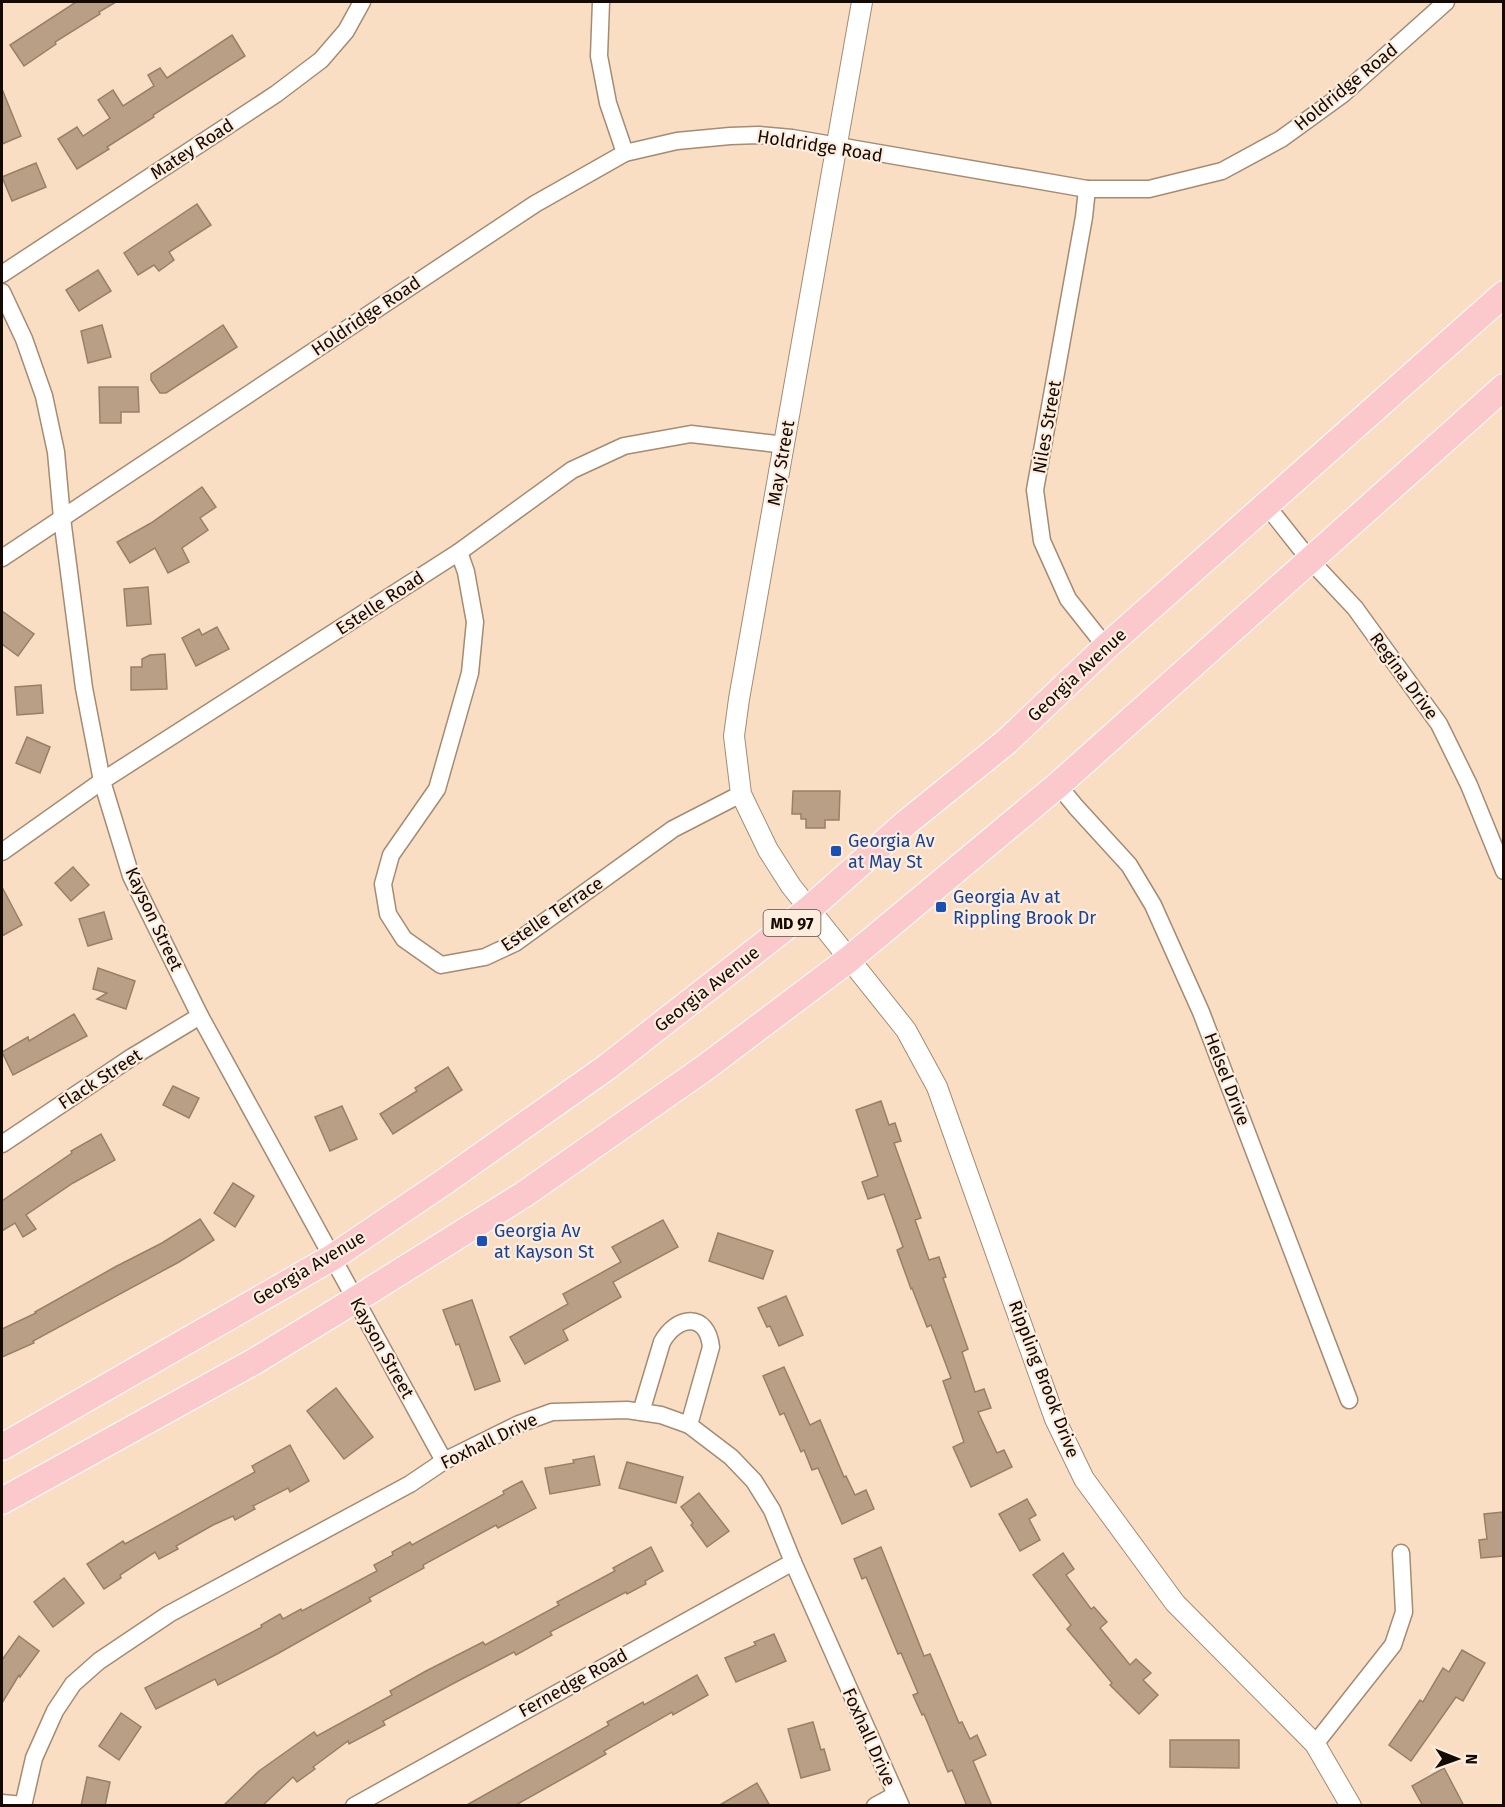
<svg xmlns="http://www.w3.org/2000/svg" width="1505" height="1807" font-family="'Fira Sans',sans-serif">
<style>
.building{fill:#b99f86;stroke:#988067;stroke-width:1.5}
.lines{fill:none;stroke-linecap:round;stroke-linejoin:round}
.minor-casing{stroke:#a48b72;stroke-width:19}
.tertiary-casing{stroke:#a48b72;stroke-width:22}
.primary-casing{stroke:#fff;stroke-width:28}
.minor{stroke:#fff;stroke-width:16}
.tertiary{stroke:#fff;stroke-width:20}
.primary{stroke:#fbc8cc;stroke-width:26}
.transit-dot{fill:#1a4fb4;stroke:#feeddd;stroke-width:2}
.labels{text-anchor:middle;stroke-width:4.5;stroke-linejoin:round;paint-order:stroke}
.shield{fill:#feeddd;stroke:#594e44;stroke-width:1.5}
.shield-label{font-size:16px;font-weight:bold;fill:#120a03}
.street-label{font-size:18px;fill:#120a03;stroke:#feeddd}
.transit-label{font-size:18px;fill:#164399;stroke:#feeddd;text-anchor:start}
</style>
<rect width="100%" height="100%" fill="#f9dec3"/>
<!-- building -->
<g class="building">
<path d="M76 2H116L99 12 100 14 55 42 56 44 24 66 10 45Z"/>
<path d="M232 35 245 56 153 115 154 117 107 147 109 149 77 169 58 139 77 127 83 136 110 118 98 100 113 90 123 106 154 86 148 75 160 68 167 78Z"/>
<path d="M2 89 21 136 2 144Z"/>
<path d="M36 163 46 187 12 201 2 177Z"/>
<path d="M197 204 211 225 169 252 174 260 159 271 154 265 138 275 124 253Z"/>
<path d="M98 270 111 291 79 311 66 290Z"/>
<path d="M102 325 111 357 88 363 81 331Z"/>
<path d="M223 325 237 347 166 393H160L151 380V374Z"/>
<path d="M99 387H138L139 412H121V423H100Z"/>
<path d="M202 487 216 507 200 518 208 530 182 548 189 562 168 573 155 548 130 563 117 542 151 523Z"/>
<path d="M148 587 151 624 127 626 124 589Z"/>
<path d="M2 611 34 634 18 656 2 644Z"/>
<path d="M217 627 229 649 196 666 182 638 199 629 202 635Z"/>
<path d="M165 654 167 689 131 690V667H142V659L150 655Z"/>
<path d="M41 685 43 713 17 715 15 687Z"/>
<path d="M27 737 50 747 40 773 16 763Z"/>
<path d="M793 791H840L839 820H825V828H806V819H801V814H792Z"/>
<path d="M73 867 89 885 71 901 55 883Z"/>
<path d="M2 887 22 925 2 936Z"/>
<path d="M104 912 112 939 88 946 79 919Z"/>
<path d="M98 968 135 981 126 1009 97 999 107 993 93 989Z"/>
<path d="M74 1014 87 1036 13 1075 2 1052 28 1037 29 1041Z"/>
<path d="M448 1067 462 1090 393 1134 380 1114 417 1091 415 1088Z"/>
<path d="M173 1086 199 1098 189 1118 163 1105Z"/>
<path d="M881 1101 889 1125 895 1123 901 1141 894 1143 921 1218 915 1220 929 1260 939 1257 946 1277 943 1278 968 1349 962 1352 975 1392 984 1389 991 1408 978 1412 997 1453 1004 1450 1012 1467 971 1487 953 1447 964 1442 943 1381 951 1378 931 1325 927 1327 912 1288 911 1289 897 1250 903 1247 884 1194 868 1199 862 1182 878 1176 856 1110Z"/>
<path d="M342 1106 357 1139 330 1151 315 1117Z"/>
<path d="M101 1134 115 1160 73 1183 26 1215 36 1229 23 1237 15 1223 2 1231V1201L72 1153 71 1151Z"/>
<path d="M233 1183 254 1196 235 1227 214 1213Z"/>
<path d="M200 1219 214 1240 179 1262 33 1341 34 1343 2 1357V1329L36 1313 35 1312 115 1267 162 1243Z"/>
<path d="M663 1220 678 1247 613 1282 621 1297 563 1330 568 1340 525 1364 510 1337 568 1304 563 1294 621 1262 612 1247Z"/>
<path d="M718 1233 773 1251 763 1279 709 1261Z"/>
<path d="M786 1296 803 1335 779 1346 770 1326 767 1327 758 1308Z"/>
<path d="M472 1300 500 1381 475 1390 459 1344 456 1345 443 1310Z"/>
<path d="M784 1367 810 1425 820 1420 844 1477 846 1476 855 1495 866 1490 874 1509 842 1524 818 1468 812 1470 804 1450 801 1452 784 1413 780 1415 763 1376Z"/>
<path d="M336 1388 373 1437 344 1459 307 1411Z"/>
<path d="M290 1445 309 1481 290 1492 288 1488 253 1506 255 1509 235 1520 233 1516 213 1525 176 1546 178 1549 159 1559 155 1552 120 1575 121 1578 104 1589 87 1564 123 1541 125 1544 255 1472 252 1466Z"/>
<path d="M594 1456 600 1485 550 1494 545 1468 574 1463 573 1460Z"/>
<path d="M627 1462 683 1477 676 1503 619 1488Z"/>
<path d="M522 1481 536 1508 498 1528 496 1525 423 1565 424 1568 369 1598 371 1601 277 1654 218 1685 215 1679 156 1709 145 1688 262 1627 261 1625 280 1614 283 1619 301 1609 302 1611 377 1571 374 1565 393 1555 392 1552 410 1542 412 1545 504 1494 503 1491Z"/>
<path d="M699 1493 729 1531 707 1547 691 1525 693 1523 681 1507Z"/>
<path d="M1027 1499 1036 1515 1029 1519 1040 1540 1020 1551 999 1514Z"/>
<path d="M1503 1512V1556L1481 1558 1479 1540 1487 1539 1484 1514Z"/>
<path d="M651 1547 663 1571 645 1581 646 1584 627 1594 626 1592 550 1632 552 1635 516 1655 514 1652 458 1681 383 1721 385 1725 349 1744 348 1741 313 1767 315 1769 297 1782 293 1777 262 1806H223L259 1771 314 1732 317 1736 392 1695 390 1691 426 1671 483 1642 485 1645 559 1605 557 1602 615 1571 613 1568Z"/>
<path d="M881 1547 924 1656 930 1654 959 1723 962 1722 970 1739 977 1735 986 1755 973 1761 992 1806H967L952 1770 948 1772 924 1714 922 1715 913 1695 918 1693 901 1653 898 1654 866 1577 862 1579 854 1559Z"/>
<path d="M1063 1553 1074 1569 1066 1575 1091 1609 1094 1607 1107 1622 1100 1628 1130 1665 1136 1659 1151 1673 1143 1680 1158 1695 1139 1714 1110 1685 1112 1683 1067 1629 1071 1625 1033 1575Z"/>
<path d="M64 1578 84 1603 53 1627 34 1602Z"/>
<path d="M774 1634 786 1661 736 1682 725 1658 756 1645 754 1642Z"/>
<path d="M19 1636 39 1651 20 1677 19 1675 2 1703V1660Z"/>
<path d="M1462 1650 1485 1663 1463 1701 1456 1697 1411 1761 1389 1745 1420 1700 1423 1702 1443 1668 1449 1672Z"/>
<path d="M697 1675 708 1695 673 1715 672 1712 604 1751 606 1754 571 1774 514 1806H465L609 1725 607 1722 643 1702 644 1705Z"/>
<path d="M121 1713 141 1727 119 1760 99 1746Z"/>
<path d="M813 1722 821 1750 824 1749 830 1770 801 1778 788 1729Z"/>
<path d="M1170 1740H1239V1768L1170 1767Z"/>
<path d="M1444 1768 1464 1806H1423L1412 1786Z"/>
<path d="M87 1777 110 1782 105 1806H81Z"/>
<path d="M757 1783 770 1806H718Z"/>
</g>
<g class="lines">
<!-- minor casing -->
<g class="minor-casing">
<g id="minor">
<path d="M601 2 599 56 608 103 625 153"/>
<path d="M1087 189 1084 217 1035 490 1042 541 1068 599 1106 647"/>
<path d="M2 274 276 94 321 60 346 31 362 2"/>
<path d="M2 292 24 339 44 396 56 452 62 518 84 688 102 781 131 876 200 1016 444 1461"/>
<path d="M1267 506 1309 559 1355 608 1439 724 1469 785 1504 871"/>
<path d="M459 552 466 572 475 622 470 673 437 789 391 855 383 884 388 914 404 939 441 965 485 957 515 943 673 829 741 794"/>
<path d="M2 558 535 204 625 153 677 141 730 136 759 135 792 138 1087 189H1149L1222 171 1281 139 1343 94 1446 2"/>
<path d="M1058 785 1076 807 1129 865 1153 905 1201 1012 1349 1400"/>
<path d="M2 852 102 781 459 552 572 470 624 446 691 434 785 445"/>
<path d="M2 1144 132 1057 200 1016"/>
<path d="M641 1412 662 1342C677 1315 707 1312 711 1347L689 1425"/>
<path d="M1315 1744 1393 1645 1404 1612 1401 1553"/>
<path d="M2 1803 23 1805"/>
<path d="M23 1806 34 1758 55 1711 73 1684 99 1661 169 1614 410 1484 444 1461 519 1424 552 1412 627 1410 661 1415 689 1425 731 1457 754 1481 772 1510 793 1562 901 1806"/>
<path d="M354 1806 793 1562"/>
<path d="M875 1806 895 1795"/>
</g>
</g>
<!-- tertiary casing -->
<g class="tertiary-casing">
<path id="tertiary" d="M862 2 739 699 734 736 741 794 768 850 791 886 906 1030 937 1087 1055 1419 1084 1479 1175 1603 1315 1744 1351 1806"/>
</g>
<!-- primary casing -->
<g class="primary-casing">
<g id="primary">
<path d="M2 1447 333 1257 444 1182 607 1067 809 909 906 823 1006 742 1106 647 1504 294"/>
<path d="M2 1501 255 1361 355 1300 523 1195 706 1067 848 960 1058 785 1504 387"/>
</g>
</g>
<!-- minor -->
<use href="#minor" class="minor"/>
<!-- tertiary -->
<use href="#tertiary" class="tertiary"/>
<!-- primary -->
<use href="#primary" class="primary"/>
</g>
<!-- markers -->
<g class="transit-dot">
<rect x="830" y="845" width="12" height="12" rx="3"/>
<rect x="935" y="901" width="12" height="12" rx="3"/>
<rect x="476" y="1235" width="12" height="12" rx="3"/>
</g>
<g class="labels">
<!-- shield labels -->
<rect class="shield" x="763.5" y="910" width="57" height="26" rx="4.5"/>
<g class="shield-label">
<text x="792" y="929">MD 97</text>
</g>
<!-- street labels -->
<g class="street-label">
<text transform="translate(1346 87) rotate(-39)" y="6">Holdridge Road</text>
<text transform="translate(820 146) rotate(9)" y="6">Holdridge Road</text>
<text transform="translate(192 149) rotate(-33)" y="6">Matey Road</text>
<text transform="translate(366 316) rotate(-34)" y="6">Holdridge Road</text>
<text transform="translate(1047 427) rotate(-80)" y="6">Niles Street</text>
<text transform="translate(781 463) rotate(-80)" y="6">May Street</text>
<text transform="translate(380 603) rotate(-33)" y="6">Estelle Road</text>
<text transform="translate(1077 675) rotate(-43)" y="6">Georgia Avenue</text>
<text transform="translate(1404 676) rotate(54)" y="6">Regina Drive</text>
<text transform="translate(552 914) rotate(-34)" y="6">Estelle Terrace</text>
<text transform="translate(154 919) rotate(65)" y="6">Kayson Street</text>
<text transform="translate(707 989) rotate(-38)" y="6">Georgia Avenue</text>
<text transform="translate(100 1079) rotate(-33)" y="6">Flack Street</text>
<text transform="translate(1227 1079) rotate(69)" y="6">Helsel Drive</text>
<text transform="translate(309 1268) rotate(-31)" y="6">Georgia Avenue</text>
<text transform="translate(382 1348) rotate(61)" y="6">Kayson Street</text>
<text transform="translate(1044 1379) rotate(69)" y="6">Rippling Brook Drive</text>
<text transform="translate(489 1441) rotate(-26)" y="6">Foxhall Drive</text>
<text transform="translate(573 1683) rotate(-29)" y="6">Fernedge Road</text>
<text transform="translate(869 1737) rotate(66)" y="6">Foxhall Drive</text>
</g>
<!-- transit labels -->
<g class="transit-label">
<text x="848" y="847">Georgia Av<tspan x="848" dy="21">at May St</tspan></text>
<text x="953" y="903">Georgia Av at<tspan x="953" dy="21">Rippling Brook Dr</tspan></text>
<text x="494" y="1237">Georgia Av<tspan x="494" dy="21">at Kayson St</tspan></text>
</g>
</g>
<!-- border -->
<rect width="1505" height="1807" fill="none" stroke="#120a03" stroke-width="6"/>
<!-- north arrow -->
<g transform="translate(1457 1759) rotate(91)" stroke="#feeddd" stroke-width="4.5" paint-order="stroke">
<path d="M0-4.5L10 22L0 15L-10 22Z" fill="#120a03"/>
<text y="-9" font-size="16" font-weight="bold" text-anchor="middle" fill="#120a03">N</text>
</g>
</svg>
